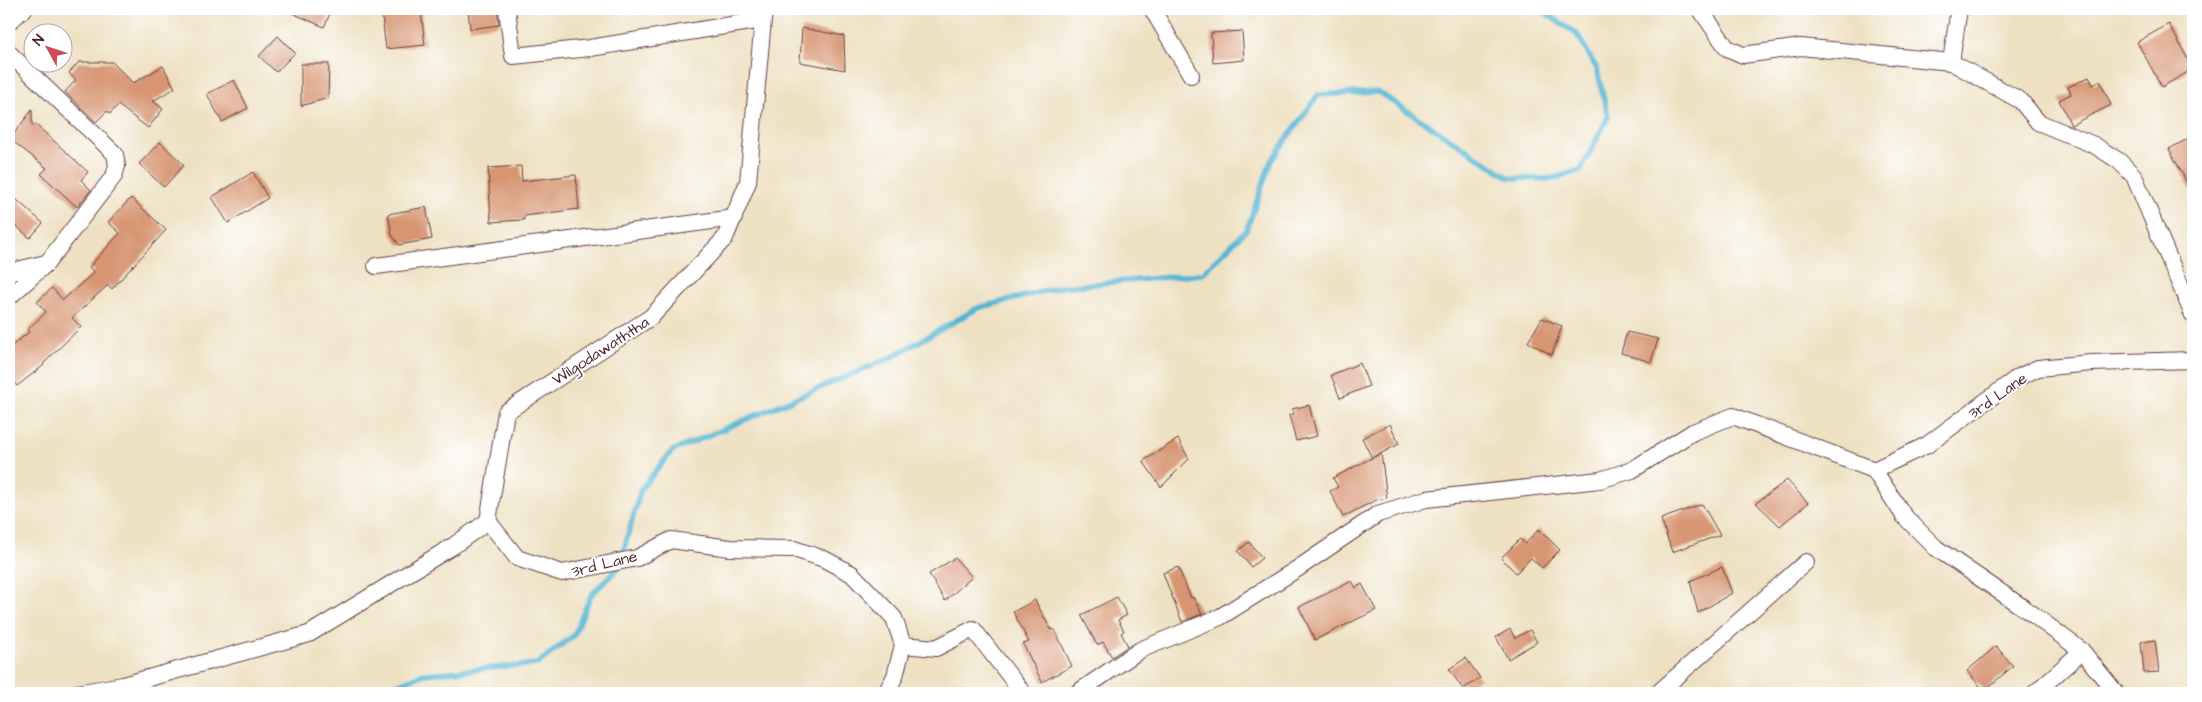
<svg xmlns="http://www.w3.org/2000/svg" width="2202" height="702" font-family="'Architects Daughter',sans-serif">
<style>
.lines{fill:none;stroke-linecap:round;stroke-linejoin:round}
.stream{stroke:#57b5d5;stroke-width:5.5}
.building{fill:#d79572}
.street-casing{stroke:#633c42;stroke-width:18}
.street{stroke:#fff;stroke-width:16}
.labels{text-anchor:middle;stroke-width:4;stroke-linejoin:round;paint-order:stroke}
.street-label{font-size:16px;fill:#4a1f2b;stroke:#fff}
</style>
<rect width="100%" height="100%" fill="#fff"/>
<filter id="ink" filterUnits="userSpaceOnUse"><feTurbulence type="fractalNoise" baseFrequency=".02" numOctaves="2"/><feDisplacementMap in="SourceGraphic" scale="10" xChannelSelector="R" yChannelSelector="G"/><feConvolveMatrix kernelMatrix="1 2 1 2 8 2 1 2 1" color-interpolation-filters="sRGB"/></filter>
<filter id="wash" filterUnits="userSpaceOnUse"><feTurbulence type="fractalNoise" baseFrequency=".0096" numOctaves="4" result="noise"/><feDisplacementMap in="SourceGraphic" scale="20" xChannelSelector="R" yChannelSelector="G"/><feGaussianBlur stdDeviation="1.12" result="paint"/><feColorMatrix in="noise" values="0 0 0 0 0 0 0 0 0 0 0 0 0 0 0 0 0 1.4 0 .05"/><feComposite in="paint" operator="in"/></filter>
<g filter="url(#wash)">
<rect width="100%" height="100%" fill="#eee1c2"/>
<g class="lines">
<!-- stream -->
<path class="stream" d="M377 693 424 674 537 664 574 635 591 595 619 567 641 489 672 451 890 358 978 308 1061 287 1202 274 1247 229 1271 161 1318 95 1378 92 1510 178 1551 179 1581 170 1608 117 1597 69 1577 34 1539 9"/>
</g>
<g id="blocks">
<!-- building -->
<g class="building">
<path d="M283 9H332L324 27Z"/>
<path d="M468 9H497L499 25 470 29Z"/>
<path d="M421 11 425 45 386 49 382 16Z"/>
<path d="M2169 24 2193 69 2162 87 2137 42Z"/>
<path d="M802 28 844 36 845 70 800 62Z"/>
<path d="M1242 31 1244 60 1213 63 1211 33Z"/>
<path d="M278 36 295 53 276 72 259 56Z"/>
<path d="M79 62H112L133 83 163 66 175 88 153 101 163 109 148 128 118 105 110 114 107 111 96 122 65 92 76 80 69 73Z"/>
<path d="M301 64H329L328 98 301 106Z"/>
<path d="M2089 77 2093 85 2100 81 2111 105 2071 125 2059 100 2071 94 2068 87Z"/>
<path d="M234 80 248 108 222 122 207 94Z"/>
<path d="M32 110V126L35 124 44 132 88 172 81 180 91 190 77 207 41 174 47 168 10 139Z"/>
<path d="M2193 136V194L2169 149Z"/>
<path d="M160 142 184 165 164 187 139 164Z"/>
<path d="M521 166 522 181 576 175 579 209 524 216V220L491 222 488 168Z"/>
<path d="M253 172 268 198 228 223 212 197Z"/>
<path d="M9 193 43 223 30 238 9 220Z"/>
<path d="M131 198 166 230 112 289 108 285 72 318 81 327 43 364 44 365 17 386 9 376V348L29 332 27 330 46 312 37 302 52 288 63 300 94 272 89 267 120 233 108 222Z"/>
<path d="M426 207 432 239 399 245 392 235 388 214Z"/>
<path d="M1542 318 1562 326 1552 355 1528 342Z"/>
<path d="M1627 332 1658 339 1651 362 1621 353Z"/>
<path d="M1360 363 1369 386 1340 398 1331 375Z"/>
<path d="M1309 405 1317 436 1296 441 1289 415 1294 414 1292 409Z"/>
<path d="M1390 424 1399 444 1372 458 1362 438Z"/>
<path d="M1178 439 1189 459 1161 487 1143 461Z"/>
<path d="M1381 453 1387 498 1376 500 1343 517 1330 491 1338 487 1333 478Z"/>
<path d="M1787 480 1808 503 1780 526 1756 503Z"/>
<path d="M1702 504 1720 535 1672 552 1661 519Z"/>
<path d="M1539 529 1560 550 1542 568 1531 558 1516 573 1501 558 1520 539 1525 544Z"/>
<path d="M1249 542 1262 558 1251 567 1238 551Z"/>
<path d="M955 558 972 577 945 601 929 574Z"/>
<path d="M1178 567 1191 598 1193 597 1202 614 1182 622 1163 573Z"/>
<path d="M1722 567 1732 593 1698 613 1690 581Z"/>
<path d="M1352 581 1356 588 1362 584 1376 610 1315 640 1299 607Z"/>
<path d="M1117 597 1127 615 1118 620 1124 631 1121 633 1128 646 1112 657 1103 642 1097 645 1081 615Z"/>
<path d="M1035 600 1051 630 1054 629 1072 666 1042 682 1023 644 1029 642 1013 612Z"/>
<path d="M1510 629 1515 638 1530 630 1537 642 1508 659 1496 637Z"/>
<path d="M2155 640 2159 672 2144 673 2141 642Z"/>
<path d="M1996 646 2013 666 1984 691 1967 671Z"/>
<path d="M1466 658 1480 678 1463 689 1449 669Z"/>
</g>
</g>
</g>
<g filter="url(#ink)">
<use href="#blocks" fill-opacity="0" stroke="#633c42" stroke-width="1"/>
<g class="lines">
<!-- street casing -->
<g class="street-casing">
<g id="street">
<path d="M507 9 513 56 590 48 762 20"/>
<path d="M1152 9 1191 75"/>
<path d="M1700 9 1727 48 1743 55 1801 47 1951 62 2021 101 2038 122 2094 145 2119 161 2134 176 2193 315"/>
<path d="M9 22 24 9"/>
<path d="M9 53 115 154 117 166 114 176 47 263 9 297"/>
<path d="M1951 62 1959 9"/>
<path d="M376 266 734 218"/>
<path d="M9 272 46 263"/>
<path d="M1874 470 1927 445 2017 378 2038 368 2091 363 2193 360"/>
<path d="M488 521 506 412 651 317 725 238 748 182 764 9"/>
<path d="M488 521 517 558 562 573 637 558 671 540 730 548 794 549 824 559 852 574 894 618 903 645 895 676 886 693"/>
<path d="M903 645 936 648 973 629 1023 693"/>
<path d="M77 693 123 685 309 634 453 546 488 521"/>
<path d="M1077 693 1140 650 1220 617 1297 569 1378 514 1426 499 1600 480 1632 470 1693 432 1733 416 1874 470 1904 516 1936 548 2031 613 2082 651 2116 693"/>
<path d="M1658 693 1806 562"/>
<path d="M2035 693 2082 651"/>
</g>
</g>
<!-- street -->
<use href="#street" class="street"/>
</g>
</g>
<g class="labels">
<!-- street labels -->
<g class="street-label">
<text transform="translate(600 350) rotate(-33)" y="6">Wilgodawaththa</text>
<text transform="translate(1997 395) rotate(-35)" y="6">3rd Lane</text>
<text transform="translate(604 563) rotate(-14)" y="6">3rd Lane</text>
</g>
</g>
<!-- margin -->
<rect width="2202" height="702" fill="none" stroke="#fff" stroke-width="30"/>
<!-- north arrow -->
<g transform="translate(48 48) rotate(310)"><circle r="24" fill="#ffffff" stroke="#b7a5aa"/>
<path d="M0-4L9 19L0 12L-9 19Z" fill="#d1495b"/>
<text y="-8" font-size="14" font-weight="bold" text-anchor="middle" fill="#4a1f2b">N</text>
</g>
</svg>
